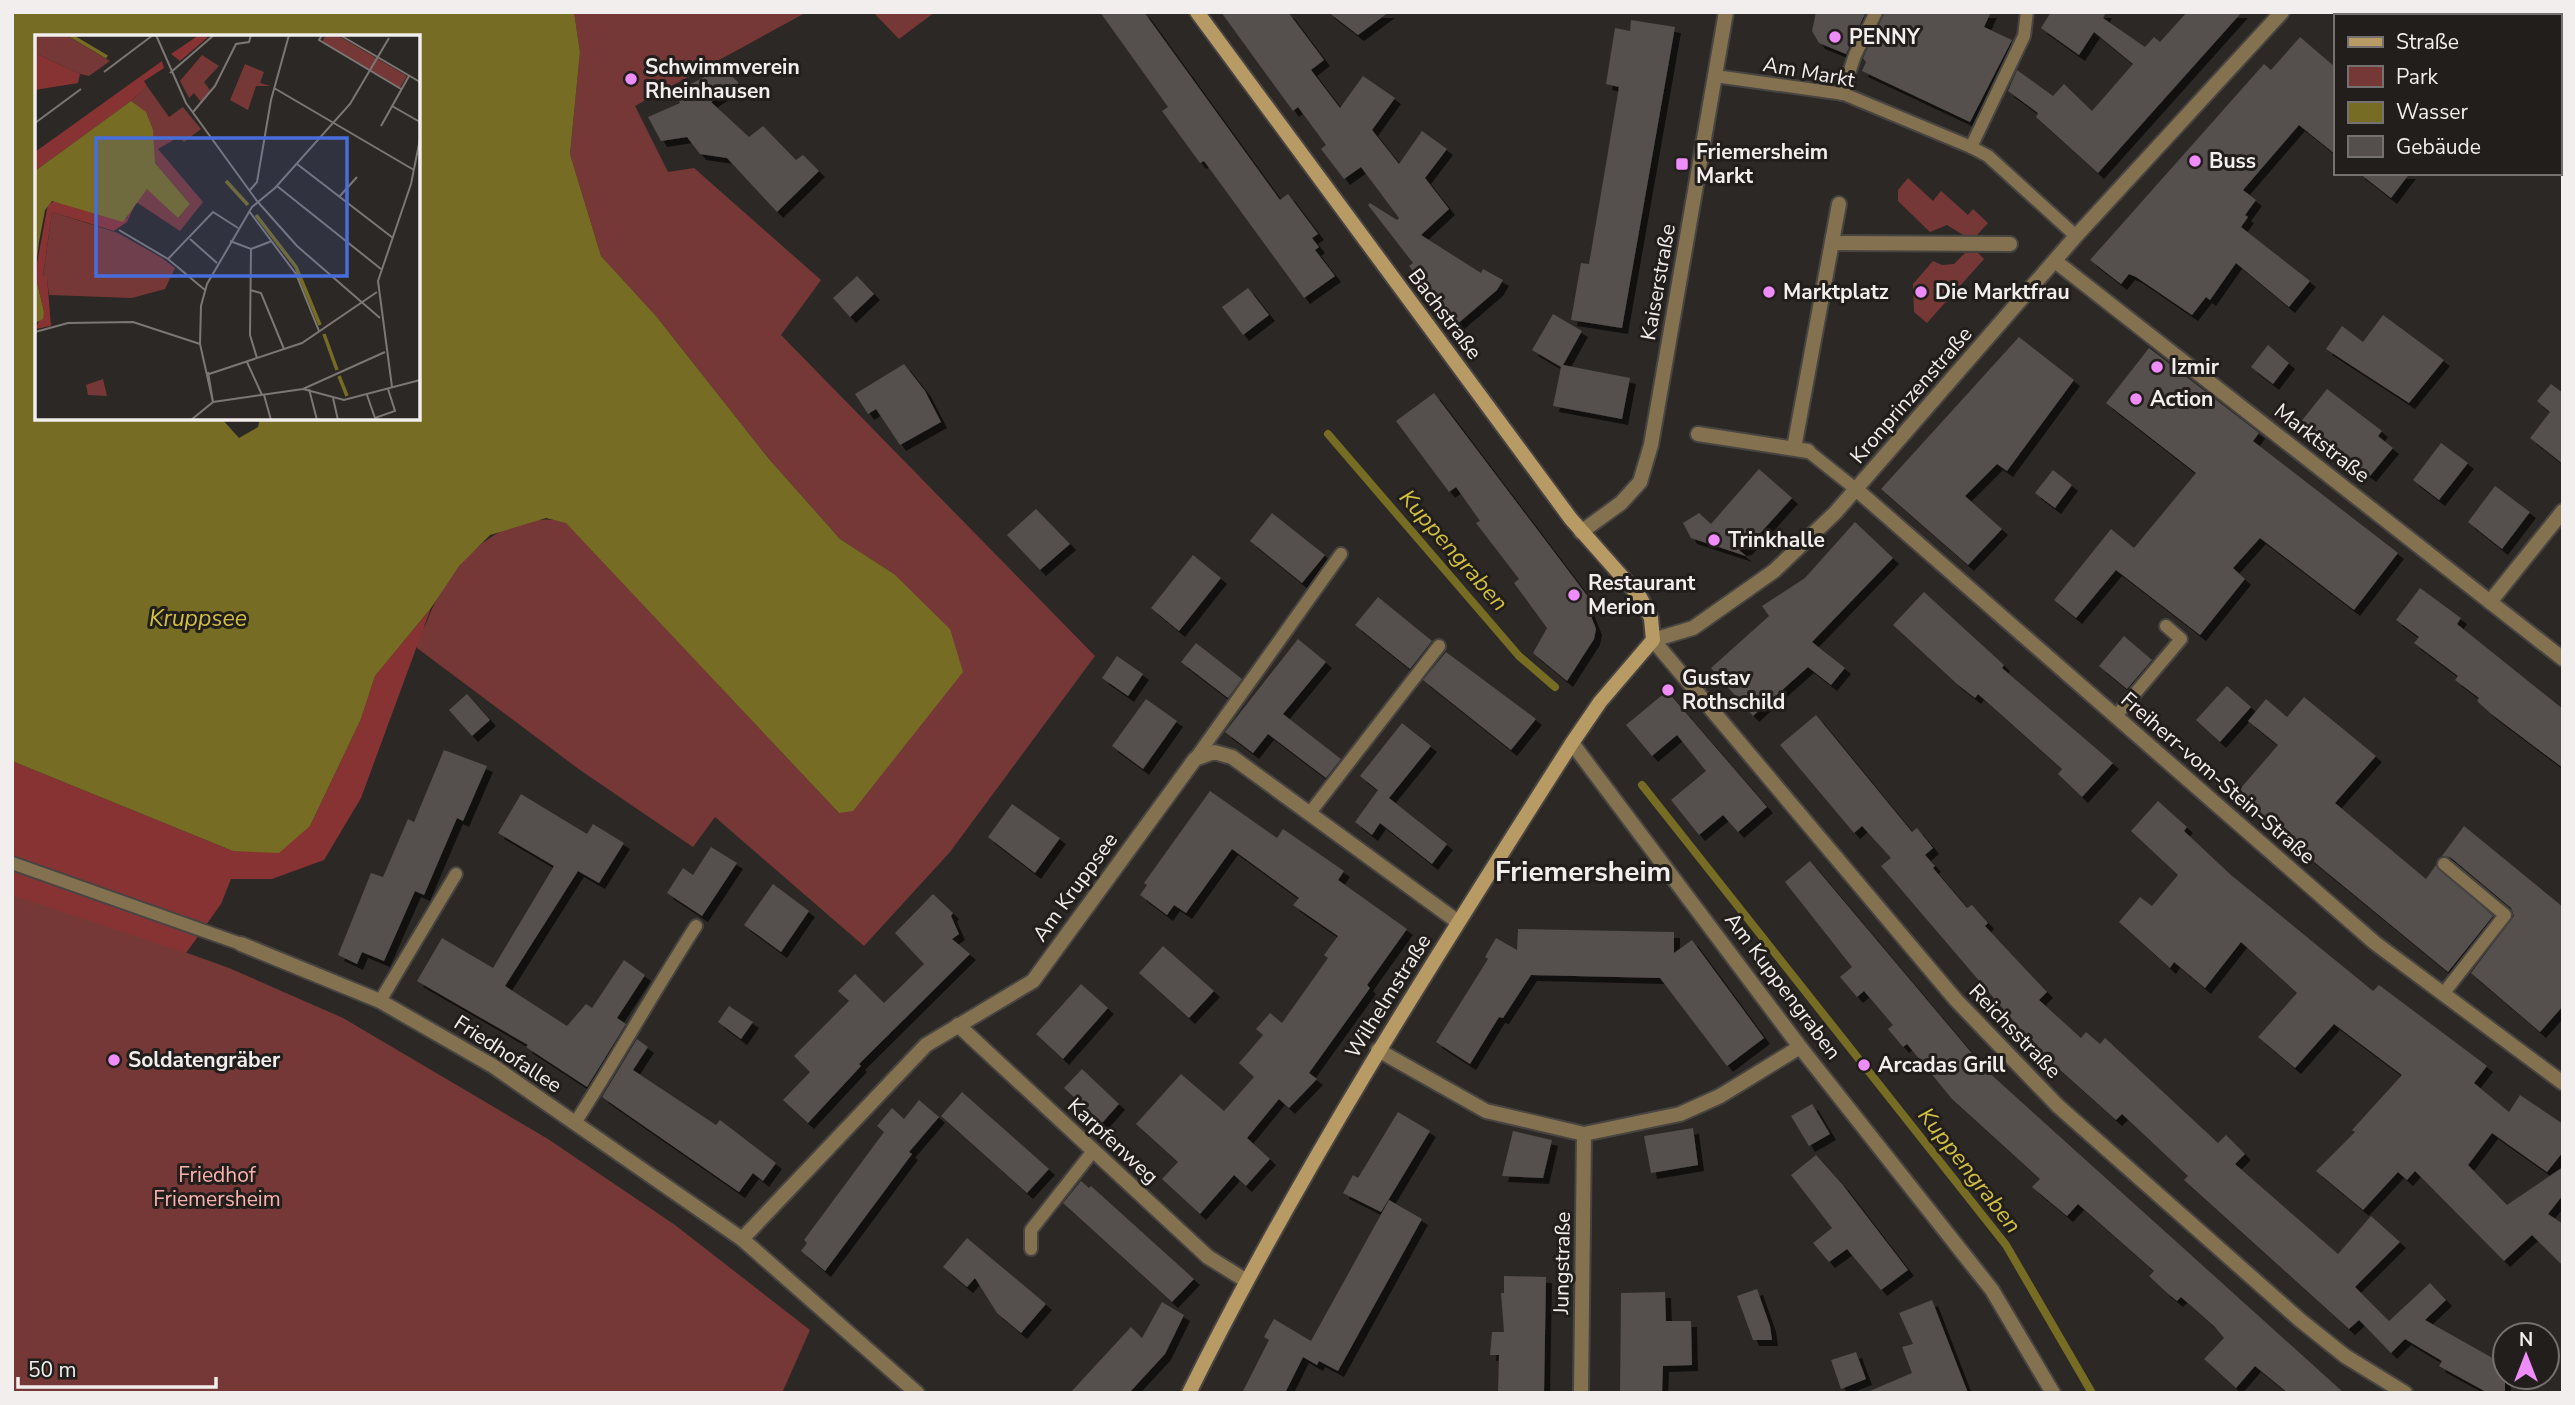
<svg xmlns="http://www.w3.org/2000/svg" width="2575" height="1405" font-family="'Nunito Sans',sans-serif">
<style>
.green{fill:#763836}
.forest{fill:#873334}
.water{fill:#766c24;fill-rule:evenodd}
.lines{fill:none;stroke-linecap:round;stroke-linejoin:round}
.stream{stroke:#766c24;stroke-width:8}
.building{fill:#544f4d;filter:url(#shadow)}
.lane-casing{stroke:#484441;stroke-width:16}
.street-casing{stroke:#484441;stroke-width:18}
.secondary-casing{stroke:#484441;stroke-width:18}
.lane{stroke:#837150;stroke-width:12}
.street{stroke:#837150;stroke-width:14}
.secondary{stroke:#b79a64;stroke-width:14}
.poi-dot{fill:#ee8cf8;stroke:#221e1c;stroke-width:2.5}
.labels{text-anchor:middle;stroke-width:6;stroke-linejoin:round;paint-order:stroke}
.poi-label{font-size:21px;font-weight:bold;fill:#f1eeed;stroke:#221e1c;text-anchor:start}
.street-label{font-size:21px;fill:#f1eeed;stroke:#221e1c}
.park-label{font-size:21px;fill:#fbb1ad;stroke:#221e1c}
.water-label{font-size:23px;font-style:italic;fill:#d2c13f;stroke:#221e1c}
.district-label{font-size:28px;font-weight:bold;fill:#f1eeed;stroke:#221e1c}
.inset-river{fill:none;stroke:#766c24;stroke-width:3.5}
.inset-road{fill:none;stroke:#7b7775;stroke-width:2}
.view{fill:#476edc;fill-opacity:0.15;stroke:#476edc;stroke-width:3.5}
.inset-edge{fill:none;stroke:#f1eeed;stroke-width:3.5}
</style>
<defs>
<filter id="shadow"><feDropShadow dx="6" dy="6" stdDeviation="0" flood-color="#0009"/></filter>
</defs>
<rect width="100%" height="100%" fill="#2c2825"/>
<!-- green -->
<g class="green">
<path d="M574 12H807L635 106 668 172 694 168 821 280 781 335 1095 656 950 852 864 946 715 817 693 847 580 770 417 648C416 636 424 630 428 619 448 564 504 507 566 522L839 813 894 574 840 539 769 459 656 316 601 256 570 154 580 52Z"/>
<path d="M873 12H935L899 39Z"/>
<path d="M1908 178 1933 201 1941 191 1968 215 1973 209 1988 223 1977 235 1965 236 1947 225 1930 232 1898 201V190Z"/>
<path d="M1965 253H1978L1984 259 1927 323 1914 312 1913 284 1933 261 1942 265 1954 264Z"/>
<path d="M12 890 229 968 343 1018 548 1139 675 1225 810 1330 782 1393H12Z"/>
</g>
<!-- forest -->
<path class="forest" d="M431 608 361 798 324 860 272 879H231L221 904 186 953 12 895V761L233 851 310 826 361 719 375 676Z"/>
<!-- water -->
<path class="water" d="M12 12H574L580 52 570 154 601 256 656 316 769 459 840 539 894 574 950 629 963 672 853 811 839 813 566 523 546 518 490 535 459 566 431 608 375 676 361 719 310 826 279 853 233 851 12 761ZM37 37H418V418H260L258 427 239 438 221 418H37Z"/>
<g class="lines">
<!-- stream -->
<g class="stream">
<path d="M1328 434 1519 656 1555 687"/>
<path d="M1642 785 2006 1245 2092 1393"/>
</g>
</g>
<!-- building -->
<g class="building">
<path d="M1100 12H1144L1280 200 1288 194 1318 234 1312 238 1319 247 1315 250 1335 276 1304 298 1204 161 1200 163 1162 111 1168 107Z"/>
<path d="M1221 12H1288L1324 60 1311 70 1340 108 1363 76 1395 98 1372 130 1399 164 1422 131 1447 149 1425 178 1449 209 1421 235 1481 273 1483 269 1503 280 1497 290 1455 326 1426 282 1423 284 1409 266 1413 263 1368 205 1370 203 1397 220 1399 218 1361 167 1344 179 1321 149 1326 145 1298 107 1293 111Z"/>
<path d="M1328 12H1389L1358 35Z"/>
<path d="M1816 12H1866L1846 54 1819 43 1812 31Z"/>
<path d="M1885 12H1991L1984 27 2012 40 1970 122 1862 71 1866 62 1863 58Z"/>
<path d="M2051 12H2106L2103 18 2145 47 2154 37 2160 42 2187 12H2242L2098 173 2036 117 2038 113 2008 91 2017 70 2053 96 2064 84 2092 111 2133 64 2094 32 2079 55 2041 28Z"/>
<path d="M1631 20 1675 27 1622 328 1571 320 1581 263 1589 264 1619 87 1606 84 1615 28 1630 31Z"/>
<path d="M2300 37 2335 67V154L2299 125 2243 190 2256 200 2245 215 2248 217 2241 227 2310 281 2289 307 2236 263 2210 300 2206 297 2192 315 2136 277 2129 274 2121 284 2090 260 2264 64 2271 70Z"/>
<path d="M723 68 739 83 711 102 749 137 763 126 796 160 803 155 819 171 777 212 727 158 700 154 687 137 661 141 648 117 680 103 674 92Z"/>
<path d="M2359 173H2410L2391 198Z"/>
<path d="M857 276 874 294 850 317 833 298Z"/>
<path d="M1248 288 1269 315 1243 335 1222 307Z"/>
<path d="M1553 314 1582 331 1563 365 1630 378 1622 419 1553 406 1561 367 1532 350Z"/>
<path d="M2383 315 2444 360 2409 403 2326 349 2342 326 2363 342Z"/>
<path d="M2019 337 2074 380 2007 471 1997 464 1965 496 2002 529 1968 565 1881 489Z"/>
<path d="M2268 345 2289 363 2273 384 2251 367Z"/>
<path d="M2149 348 2259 433 2253 441 2398 553 2354 610 2260 538 2233 568 2245 579 2200 635 2116 570 2076 618 2054 600 2111 529 2134 548 2196 473 2106 403Z"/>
<path d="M904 364 925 391 941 422 900 445 876 409 868 414 855 394Z"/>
<path d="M2551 384 2563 393V464L2530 438 2550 412 2537 401Z"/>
<path d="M2327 389 2382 431 2378 436 2393 448 2370 476 2300 423Z"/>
<path d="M1434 393 1592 602 1587 606 1596 629 1594 639 1567 681 1533 653 1547 628 1514 583 1519 579 1476 523 1480 521 1456 487 1449 492 1396 421Z"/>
<path d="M2441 443 2468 463 2439 500 2413 480Z"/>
<path d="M1759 469 1792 498 1746 549 1739 550 1746 556 1691 538 1683 523 1699 513 1711 524Z"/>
<path d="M2053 470 2072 485 2055 508 2035 493Z"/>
<path d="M2495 486 2530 512 2502 549 2468 522Z"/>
<path d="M1036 509 1070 544 1040 570 1007 535Z"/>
<path d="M1272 513 1325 555 1302 583 1250 541Z"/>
<path d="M1855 522 1893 558 1812 642 1845 668 1831 685 1808 667 1753 716 1711 668 1769 616 1762 606 1805 578Z"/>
<path d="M1193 555 1221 578 1179 631 1151 608Z"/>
<path d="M2420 588 2461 618 2457 624 2563 709V768L2490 713 2477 701 2479 698 2455 680 2458 676 2414 643 2419 637 2396 620Z"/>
<path d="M1924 592 2004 665 2002 668 2113 763 2082 797 2058 774 2062 769 1978 694 1975 698 1957 684 1893 625Z"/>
<path d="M1378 597 1432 641 1410 669 1355 625Z"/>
<path d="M2124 636 2152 660 2127 689 2099 666Z"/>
<path d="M1298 639 1326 662 1283 714 1341 759 1326 778 1268 734 1253 753 1225 732Z"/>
<path d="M1196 643 1242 679 1228 698 1181 662Z"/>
<path d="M1446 652 1536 719 1511 750 1423 680Z"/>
<path d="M1117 656 1143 674 1128 696 1102 678Z"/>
<path d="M2227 686 2251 707 2220 742 2196 720Z"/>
<path d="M1667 691 1767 807 1738 832 1723 815 1699 835 1671 800 1706 771 1677 735 1652 756 1626 725Z"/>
<path d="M467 694 490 720 472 736 449 710Z"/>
<path d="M2304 697 2376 756 2335 803 2426 879 2436 865 2493 916 2448 972 2234 796 2278 745 2248 721 2266 699 2287 717Z"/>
<path d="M1146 699 1177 721 1143 769 1112 746Z"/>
<path d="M1816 715 1912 832 1917 828 1933 848 1925 855 1935 866 1933 868 1967 908 1972 905 1988 923 1985 926 2047 992 2039 1000 2081 1038 2086 1032 2100 1044 2105 1038 2218 1143 2226 1135 2245 1154 2235 1164 2338 1254 2371 1216 2400 1242 2355 1287 2389 1321 2430 1283 2446 1300 2425 1320 2505 1365V1393H2488L2439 1366 2442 1361 2405 1339 2391 1353 2359 1320 2349 1329 2184 1180 2188 1176 2122 1114 2116 1120 2040 1052 1881 866 1891 858 1862 826 1854 833 1780 745Z"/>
<path d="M1402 723 1431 746 1389 798 1447 844 1432 864 1380 823 1372 835 1355 822 1378 790 1385 796 1360 776Z"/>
<path d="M444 750 487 766 463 821 457 818 424 895 415 891 384 961 362 952 357 964 338 955 371 873 383 877 408 819 414 822Z"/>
<path d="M1210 791 1277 838 1283 829 1344 871 1338 880 1407 929 1367 985 1370 988 1309 1073 1317 1079 1289 1108 1279 1099 1247 1138 1270 1159 1246 1186 1234 1175 1200 1214 1162 1179 1178 1162 1136 1124 1181 1074 1224 1111 1254 1077 1239 1063 1263 1035 1256 1029 1270 1013 1282 1023 1328 958 1324 955 1338 936 1293 905 1299 898 1232 849 1186 913 1174 905 1167 915 1140 895 1147 885 1144 883Z"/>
<path d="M521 794 587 834 593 824 624 843 599 883 578 871 505 986 567 1026 586 1004 592 1008 624 960 645 975 617 1018 626 1024 587 1087 526 1047 528 1045 417 981 442 938 493 968 554 866 498 833Z"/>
<path d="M2158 801 2187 827 2184 831 2231 875 2373 991 2379 985 2487 1066 2474 1083 2509 1112 2520 1095 2563 1124V1152L2547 1172 2492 1133 2468 1165 2507 1205 2563 1167V1195L2548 1214 2563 1224V1266L2532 1235 2504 1261 2415 1171 2407 1180 2398 1172 2363 1210 2316 1171 2355 1132 2352 1130 2402 1075 2334 1024 2295 1068 2258 1037 2297 993 2241 942 2205 988 2174 962 2170 968 2119 922 2140 897 2152 906 2178 875 2131 831Z"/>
<path d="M1012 804 1060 838 1035 873 988 837Z"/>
<path d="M2464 826 2563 907V1006L2540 1032 2471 973 2514 916 2511 908 2450 857 2442 856Z"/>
<path d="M711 847 737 863 702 916 667 893 683 868 693 875Z"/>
<path d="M1810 861 1986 1070 2344 1393H2288L2255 1366 2236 1388 2204 1359 2224 1338 2215 1327 2181 1297 2177 1301 2166 1292 2149 1276 2154 1271 2078 1204 2067 1216 2032 1187 2040 1179 1952 1099 1907 1044 1903 1047 1888 1029 1893 1025 1864 991 1857 997 1840 977 1852 967 1785 882Z"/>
<path d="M773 884 809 911 781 952 744 925Z"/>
<path d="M933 894 953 913 951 916 959 934 952 939 970 954 859 1064 861 1066 808 1123 783 1100 810 1072 794 1056 849 1001 838 991 855 974 884 1003 924 964 895 933Z"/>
<path d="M1518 929 1674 932V953L1692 940 1764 1038 1727 1066 1660 978 1531 975 1503 1018 1499 1017 1470 1064 1436 1042 1488 959 1485 957 1496 938 1517 950Z"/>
<path d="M1163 946 1214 991 1189 1018 1139 973Z"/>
<path d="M1081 984 1108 1008 1063 1059 1036 1034Z"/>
<path d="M729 1006 753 1022 741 1039 718 1022Z"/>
<path d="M637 1039 648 1047 633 1070 716 1125 720 1120 776 1163 763 1181 753 1173 739 1192 602 1097Z"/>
<path d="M1082 1069 1119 1104 1102 1123 1064 1088Z"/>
<path d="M962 1092 1049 1169 1027 1193 941 1116Z"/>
<path d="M919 1100 939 1117 909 1152 912 1154 825 1271 801 1251 807 1243 804 1240 884 1132 877 1126 892 1108 904 1119Z"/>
<path d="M1812 1104 1830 1134 1809 1146 1791 1116Z"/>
<path d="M1398 1112 1430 1131 1381 1212 1343 1193 1353 1175 1358 1178Z"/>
<path d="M1693 1128 1698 1165 1651 1173 1644 1136Z"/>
<path d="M1513 1131 1552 1140 1543 1178 1502 1176Z"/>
<path d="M1816 1155 1842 1184 1908 1270 1881 1290 1847 1249 1829 1262 1813 1243 1832 1228 1791 1175Z"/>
<path d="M1081 1181 1089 1188 1091 1186 1194 1279 1172 1302 1063 1203Z"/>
<path d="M1389 1200 1422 1219 1338 1371 1319 1361 1317 1365 1303 1357 1285 1393H1242L1269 1340 1264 1337 1274 1319 1311 1341Z"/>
<path d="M967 1238 1046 1304 1021 1333 997 1313 975 1278 967 1287 943 1267Z"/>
<path d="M1504 1276 1546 1277 1544 1393H1498L1499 1355H1490L1492 1332H1504L1501 1293H1504Z"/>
<path d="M1757 1289 1770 1326 1772 1340H1753L1737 1296Z"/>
<path d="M1665 1292 1666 1321H1691L1692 1365 1663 1366 1662 1393H1620L1621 1293Z"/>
<path d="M1932 1300 1968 1393H1865L1912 1373 1902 1347 1913 1344 1899 1313Z"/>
<path d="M1162 1302 1184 1315 1165 1354 1129 1393H1070L1131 1327 1142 1338Z"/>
<path d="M1856 1352 1866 1379 1841 1389 1831 1360Z"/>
</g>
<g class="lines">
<!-- lane casing -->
<g class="lane-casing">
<g id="lane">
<path d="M1715 76 1844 94 1971 147 1988 156 2076 236"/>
<path d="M1842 94 1855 55 1876 12"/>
<path d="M1971 147 2024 36 2027 12"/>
<path d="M1808 451 1857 490"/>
<path d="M2116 716 2181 639 2166 626"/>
<path d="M1195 759 1341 554"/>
<path d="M1309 814 1439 646"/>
<path d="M12 863 241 944"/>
<path d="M2443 994 2505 915 2444 864"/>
<path d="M380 1001 456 874"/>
<path d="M575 1123C617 1058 654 991 696 926"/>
<path d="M1031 1249V1230L1093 1151"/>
</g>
</g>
<!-- street casing -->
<g class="street-casing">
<g id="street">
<path d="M2282 12 2076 236 1835 513 1774 571 1693 628 1653 640 1956 1000 2058 1106 2300 1320 2345 1356 2405 1393"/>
<path d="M1832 243 2010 244"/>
<path d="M2055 261 2563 659"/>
<path d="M1698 434 1808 451"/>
<path d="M1794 448 1839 204"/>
<path d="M1857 490 2375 943 2563 1083"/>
<path d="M1581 532 1621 503 1640 482 1651 445 1726 12"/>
<path d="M2490 602 2563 511"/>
<path d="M1572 743 1800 1047 1992 1290 2053 1393"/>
<path d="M241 944 380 1001 493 1066 742 1239 917 1393"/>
<path d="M958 1025 1208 1257 1245 1280"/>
<path d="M1378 1050 1486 1111 1584 1134 1680 1114 1720 1096 1800 1047"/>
<path d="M742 1239 926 1045 1033 981 1195 759 1214 752 1232 757 1458 922"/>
<path d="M1581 1393 1584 1134"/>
</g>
</g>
<!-- secondary casing -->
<g class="secondary-casing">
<path id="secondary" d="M1189 1393C1301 1167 1437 955 1572 743L1600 702 1653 640 1651 618 1640 597 1571 519 1197 12"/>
</g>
<!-- lane -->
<use href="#lane" class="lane"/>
<!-- street -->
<use href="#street" class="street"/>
<!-- secondary -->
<use href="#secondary" class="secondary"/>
</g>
<!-- markers -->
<g class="poi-dot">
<circle cx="1835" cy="37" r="7"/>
<circle cx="631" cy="79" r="7"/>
<circle cx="2195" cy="161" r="7"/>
<rect x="1675" y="157" width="14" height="14" rx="3.5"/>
<circle cx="1769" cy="292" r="7"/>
<circle cx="1921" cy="292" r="7"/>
<circle cx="2157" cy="367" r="7"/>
<circle cx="2136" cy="399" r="7"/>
<circle cx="1714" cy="540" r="7"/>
<circle cx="1574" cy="595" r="7"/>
<circle cx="1668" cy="690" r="7"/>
<circle cx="114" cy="1060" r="7"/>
<circle cx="1864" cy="1065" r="7"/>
</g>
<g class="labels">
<!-- poi labels -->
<g class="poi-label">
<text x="1849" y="44">PENNY</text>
<text x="645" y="74">Schwimmverein<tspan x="645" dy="24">Rheinhausen</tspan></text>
<text x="1696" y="159">Friemersheim<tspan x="1696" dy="24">Markt</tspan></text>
<text x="2209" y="168">Buss</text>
<text x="1783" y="299">Marktplatz</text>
<text x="1935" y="299">Die Marktfrau</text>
<text x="2171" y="374">Izmir</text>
<text x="2150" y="406">Action</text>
<text x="1728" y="547">Trinkhalle</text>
<text x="1588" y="590">Restaurant<tspan x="1588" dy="24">Merion</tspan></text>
<text x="1682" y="685">Gustav<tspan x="1682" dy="24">Rothschild</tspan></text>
<text x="128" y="1067">Soldatengräber</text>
<text x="1878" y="1072">Arcadas Grill</text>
</g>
<!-- street labels -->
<g class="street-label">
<text transform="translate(1809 72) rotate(10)" y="7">Am Markt</text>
<text transform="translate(1658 282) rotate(-80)" y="7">Kaiserstraße</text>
<text transform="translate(1445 314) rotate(53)" y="7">Bachstraße</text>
<text transform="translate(1911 395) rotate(-49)" y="7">Kronprinzenstraße</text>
<text transform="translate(2322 443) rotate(38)" y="7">Marktstraße</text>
<text transform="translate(2218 778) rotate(41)" y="7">Freiherr-vom-Stein-Straße</text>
<text transform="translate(1075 887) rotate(-54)" y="7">Am Kruppsee</text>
<text transform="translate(1783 986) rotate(53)" y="7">Am Kuppengraben</text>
<text transform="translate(1388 996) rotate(-58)" y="7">Wilhelmstraße</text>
<text transform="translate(2015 1031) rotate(46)" y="7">Reichsstraße</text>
<text transform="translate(508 1054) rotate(33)" y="7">Friedhofallee</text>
<text transform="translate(1113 1141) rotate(43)" y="7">Karpfenweg</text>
<text transform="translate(1562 1263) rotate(-89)" y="7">Jungstraße</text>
</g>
<!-- park labels -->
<g class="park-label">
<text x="217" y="1182">Friedhof<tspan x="217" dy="24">Friemersheim</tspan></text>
</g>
<!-- water labels -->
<g class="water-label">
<text transform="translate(1454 550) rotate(49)" y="8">Kuppengraben</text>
<text x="198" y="626">Kruppsee</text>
<text transform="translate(1970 1170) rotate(52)" y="8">Kuppengraben</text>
</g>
<!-- district labels -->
<g class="district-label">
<text x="1583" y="881">Friemersheim</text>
</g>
</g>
<!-- overview -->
<g transform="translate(35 35)">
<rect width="385" height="385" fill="#2c2825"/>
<path d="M0 0H31L75 26 54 41 45 39 0 18ZM291 0H302L372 41 365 53 287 7ZM167 20 184 31 169 47 175 55 166 67 159 58 154 63 145 46ZM210 29 229 37 225 48 236 51H221L213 75 195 65ZM112 51 134 82 148 72 166 94 149 107 144 102 123 114 168 167 145 196 101 167 109 155 116 154 143 183 155 169 120 128 109 77 96 66ZM17 177 83 198 127 223 140 233 130 254 97 263 14 260 12 243 8 242ZM68 344 72 361 53 360 51 350Z" fill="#763836"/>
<path d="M164 0 173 2 145 26 136 19ZM0 18 45 39 43 48 0 55ZM127 26 129 33 109 46 112 51 96 66 0 136V117ZM103 163 92 187 79 196 17 177 8 241 12 242 16 291 0 294 9 277 0 239 13 169 23 165 91 184Z" fill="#873334"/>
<path d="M96 66 111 77 118 95 120 128 155 169 143 183 112 154 88 187 17 166 10 175 4 207 0 239 9 277 8 284 0 288V136Z" fill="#766c24"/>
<path class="inset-river" d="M35 0 72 22M191 146 213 170M221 180 261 232 285 290M289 299 302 335M304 341 312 361"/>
<path class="inset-road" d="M121 0 151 68 222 166 262 211 345 283M287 0 284 5 366 54M305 0 385 47M69 37 118 0M135 38 179 0M239 53 379 135M357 71 385 87M158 77 180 51 201 9 214 7 216 0M0 88 46 54M346 91 374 41M262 129 358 203M242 151 346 234M215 155 222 147 236 65 254 0M304 162 322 142M214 176 261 239 284 296M84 195 133 224 170 255M155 204 182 228M195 206 216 214 237 206M216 214 215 300 222 323M133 224 178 177 203 193M215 255 226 258 249 314M0 297 33 288 98 287 165 309M212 327 227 360M171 340 267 308 342 257M357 352 343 246 376 149 385 104M268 354 309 365 385 345M274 354 282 385M229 360 236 385M332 360 340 383 360 376 353 354M298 363 303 385M178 367 165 309 166 271 172 249 217 172 240 153 315 69 354 3M178 367 268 354 350 317M156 385 178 367 173 337"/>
<path class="view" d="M61 103H312V241H61Z"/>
<rect width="385" height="385" class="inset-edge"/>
</g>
<!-- border -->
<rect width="2575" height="1405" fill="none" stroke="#f1eeed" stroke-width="28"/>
<!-- legend -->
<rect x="2334" y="14" width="228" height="161" fill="#221e1c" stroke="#757170" stroke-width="2"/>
<rect x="2348" y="37" width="35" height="10" fill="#b79a64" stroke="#757170" stroke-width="2"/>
<text x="2396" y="49" font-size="21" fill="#f1eeed">Straße</text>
<rect x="2348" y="66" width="35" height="21" fill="#763836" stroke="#757170" stroke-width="2"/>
<text x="2396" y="84" font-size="21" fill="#f1eeed">Park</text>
<rect x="2348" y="102" width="35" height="21" fill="#766c24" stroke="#757170" stroke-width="2"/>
<text x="2396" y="119" font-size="21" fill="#f1eeed">Wasser</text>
<rect x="2348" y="136" width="35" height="21" fill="#544f4d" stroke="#757170" stroke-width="2"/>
<text x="2396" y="154" font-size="21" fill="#f1eeed">Gebäude</text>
<!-- north arrow -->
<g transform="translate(2526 1356)"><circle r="33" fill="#221e1c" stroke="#757170" stroke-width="2"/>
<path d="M0-5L12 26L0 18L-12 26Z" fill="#ee8cf8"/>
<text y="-10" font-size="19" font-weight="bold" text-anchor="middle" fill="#f1eeed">N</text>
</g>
<!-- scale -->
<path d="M18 1377v10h198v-10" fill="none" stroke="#f1eeed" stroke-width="3.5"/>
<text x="28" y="1377" font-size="21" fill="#f1eeed" stroke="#221e1c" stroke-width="5" paint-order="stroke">50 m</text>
</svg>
